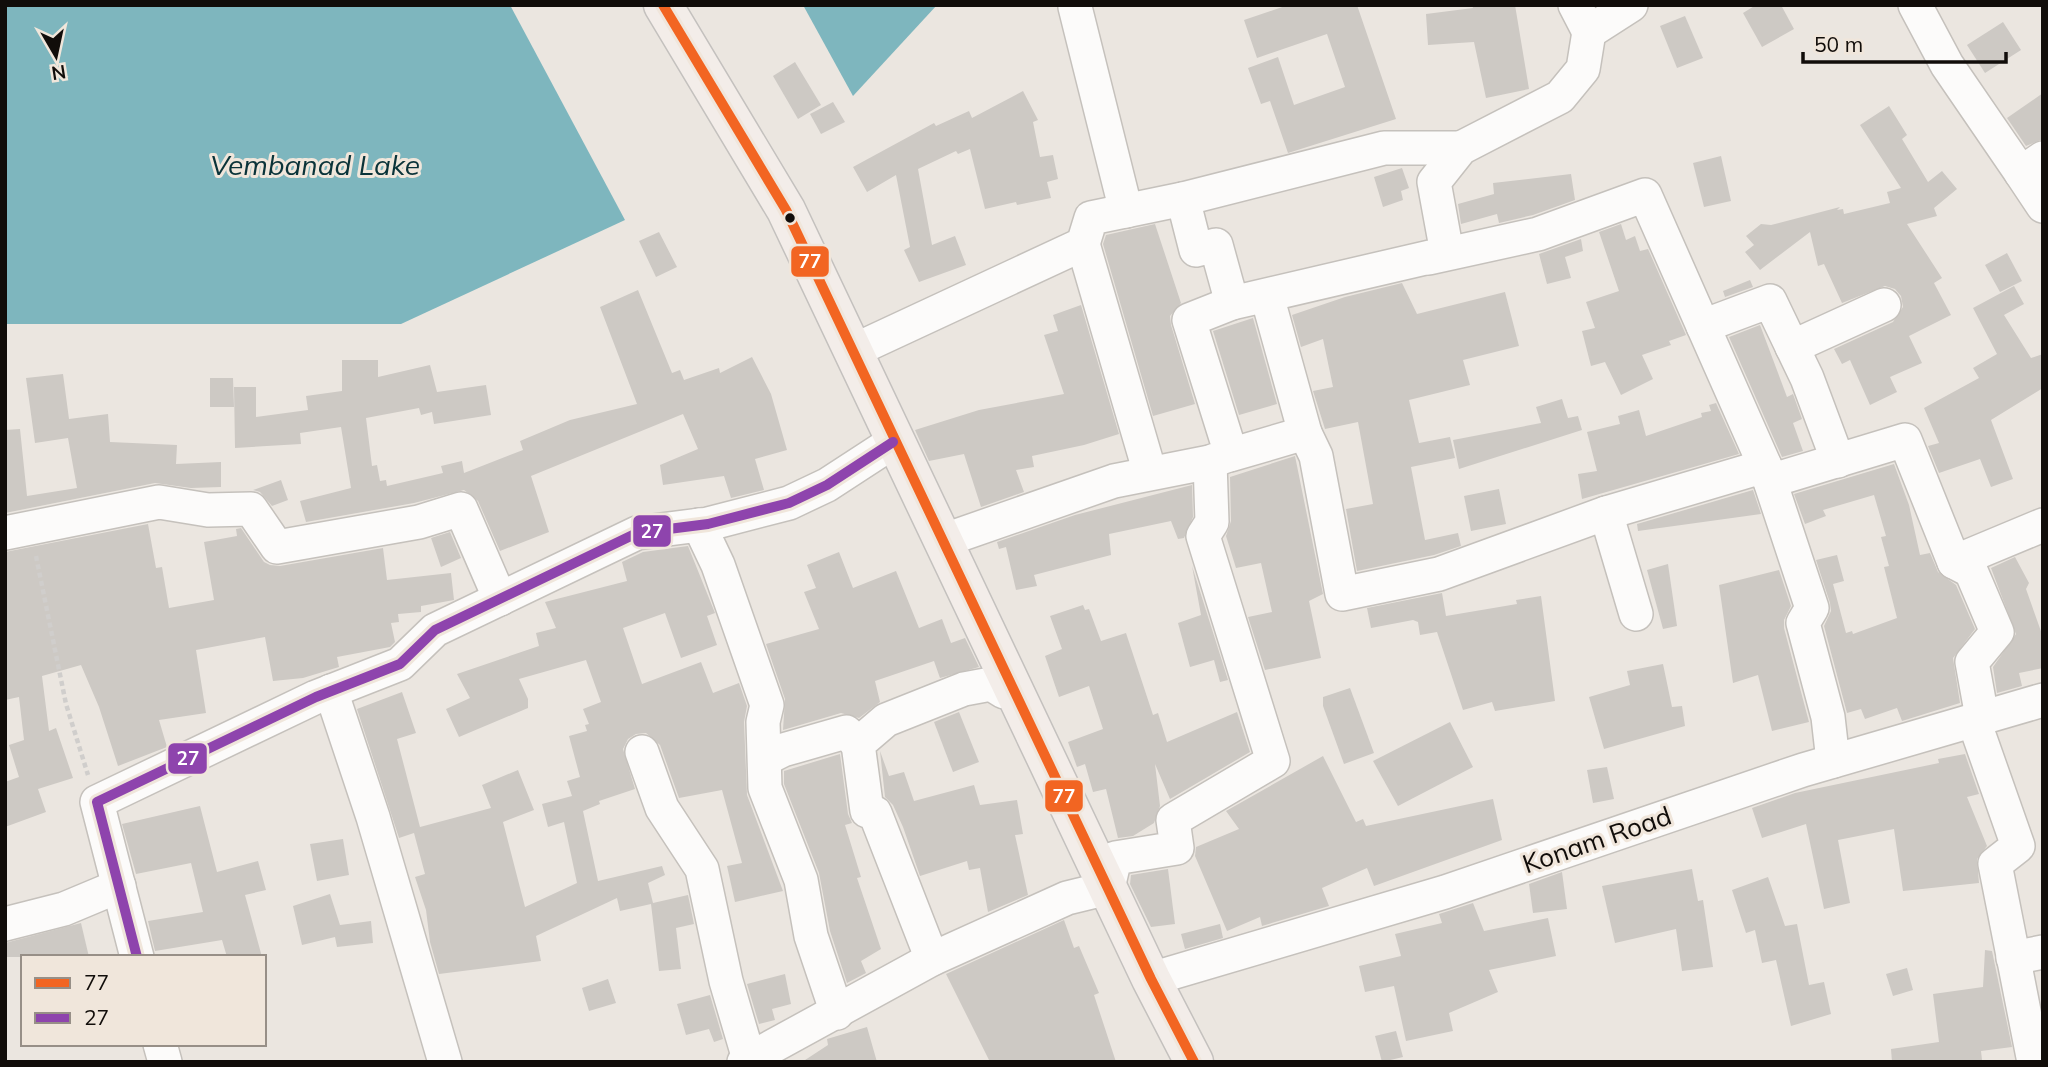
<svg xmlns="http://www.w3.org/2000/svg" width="2048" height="1067" font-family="Mulish,sans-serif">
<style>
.water{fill:#7eb6be}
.building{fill:#cdc9c4}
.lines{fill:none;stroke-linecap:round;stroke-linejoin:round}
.minor-casing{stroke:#c5c1bc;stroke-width:36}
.major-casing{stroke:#c4c1be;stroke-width:41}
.path{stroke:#d0cecc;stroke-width:4.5;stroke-dasharray:5 3.5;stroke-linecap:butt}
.minor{stroke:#fcfbfa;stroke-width:33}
.major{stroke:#f3ede9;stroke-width:38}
.bus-1-casing{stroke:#f0e6db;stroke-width:16}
.bus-2-casing{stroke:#f0e6db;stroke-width:16}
.bus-1{stroke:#f26522;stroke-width:10}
.bus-2{stroke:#8e44ad;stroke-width:10}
.bus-dot{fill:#110d0a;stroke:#f0e6db;stroke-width:2.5}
.labels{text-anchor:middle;stroke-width:6;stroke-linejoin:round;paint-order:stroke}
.street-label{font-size:26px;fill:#110d0a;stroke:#f0e6db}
.water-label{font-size:28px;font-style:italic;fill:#0a3339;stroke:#f0e6db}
.line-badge{stroke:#f0e6db;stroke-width:2.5}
.badge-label{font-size:19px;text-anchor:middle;font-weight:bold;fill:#fff}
</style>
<rect width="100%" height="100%" fill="#ebe6e0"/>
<!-- water -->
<g class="water">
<path d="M5 5H510L625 220 401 324H5Z"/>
<path d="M803 5H937L853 96Z"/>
</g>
<!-- building -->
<g class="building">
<path d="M1288 5H1357L1396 119 1288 153 1270 101 1261 104 1248 68 1278 57 1294 105 1345 87 1327 34 1257 58 1244 20Z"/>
<path d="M1472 5H1515L1529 89 1486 98 1474 42 1428 45 1426 14 1473 8Z"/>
<path d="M1756 5H1781L1794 29 1762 47 1743 13Z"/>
<path d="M1685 16 1703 58 1677 68 1660 26Z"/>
<path d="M2003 22 2021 50 1985 73 1967 45Z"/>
<path d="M795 62 821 105 798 119 773 76Z"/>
<path d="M1023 91 1038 120 1033 122 1040 157 1053 155 1058 179 1047 182 1051 198 1017 205 1016 202 985 209 970 149 958 154 956 151 918 169 932 245 955 236 966 265 919 282 904 250 910 247 896 175 867 192 853 167 934 123 936 126 969 111 972 118Z"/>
<path d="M2043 93V139L2026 146 2007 118Z"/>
<path d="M833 102 845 122 821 134 810 114Z"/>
<path d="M1889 106 1907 135 1902 139 1928 182 1942 171 1957 189 1934 208 1937 216 1907 224 1942 278 1934 283 1951 315 1909 336 1922 363 1890 377 1897 392 1870 405 1850 360 1842 364 1834 349 1893 322 1903 307 1901 296 1895 289 1885 286 1842 303 1824 264 1818 266 1810 232 1760 270 1745 252 1754 245 1746 236 1761 224 1771 225 1840 207 1837 210 1843 209 1844 214 1890 203 1887 192 1901 188 1860 125Z"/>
<path d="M1721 156 1731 201 1704 207 1693 163Z"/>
<path d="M1402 168 1409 188 1401 191 1403 200 1383 207 1374 177Z"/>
<path d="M1571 174 1575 200 1533 215 1499 223 1497 214 1461 224 1458 204 1494 194 1493 183Z"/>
<path d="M1155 224 1181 303 1170 316 1171 325 1195 404 1153 416 1103 244 1106 235Z"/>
<path d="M1621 224 1626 240 1635 236 1640 251 1648 249 1686 335 1669 341 1671 345 1642 355 1653 379 1621 395 1605 362 1591 366 1582 331 1595 328 1586 302 1619 291 1599 232Z"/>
<path d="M659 232 677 267 656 277 639 241Z"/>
<path d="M1581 239 1583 251 1565 257 1571 278 1547 284 1539 254Z"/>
<path d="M2007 253 2022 281 2000 292 1985 265Z"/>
<path d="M1750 280 1753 287 1725 297 1723 291Z"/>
<path d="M1402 283 1417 314 1505 292 1519 346 1463 360 1470 385 1409 400 1419 443 1450 437 1455 458 1411 467 1425 540 1458 533 1461 546 1434 555 1357 571 1346 509 1373 504 1358 422 1325 429 1313 391 1333 387 1323 339 1301 347 1292 315 1345 297Z"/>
<path d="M2014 286 2024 304 2004 315 2031 358 2043 354V388L1991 420 2013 479 1991 487 1980 459 1939 473 1928 446 1939 443 1924 408 1979 378 1973 368 1997 354 1973 308Z"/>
<path d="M638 290 672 373 680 370 684 380 719 368 720 373 752 357 771 394 787 450 755 459 764 490 731 498 724 476 663 485 660 465 698 449 683 414 531 476 549 532 500 551 478 501 464 490 414 503 306 522 300 501 351 488 341 427 300 433 301 444 235 448 234 387H256V417L308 410 306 396 342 391V360H378V377L430 365 437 392 486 385 491 415 434 424 432 412 421 415 419 408 366 418 372 466 377 465 380 481 386 480 387 486 443 473 441 466 462 461 464 473 523 450 520 441 570 420 637 404 600 307Z"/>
<path d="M1081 305 1119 434 1084 445 1032 456 1034 467 1016 470 1024 492 981 507 964 454 929 461 915 430 979 410 1064 394 1044 335 1058 331 1053 315Z"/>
<path d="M1253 318 1277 404 1239 415 1213 331Z"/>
<path d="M1760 325 1787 397 1793 394 1802 419 1793 423 1803 451 1782 457 1729 337Z"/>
<path d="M63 374 69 419 108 414 110 442 177 445 176 464 221 462V487L191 488 155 483 5 513V430L20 429 27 496 77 488 68 438 35 443 26 378Z"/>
<path d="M210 378H233L234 407H210Z"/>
<path d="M1562 399 1568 418 1578 416 1582 430 1459 469 1453 440 1541 423 1536 407Z"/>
<path d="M1716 403 1739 454 1582 499 1578 474 1597 471 1587 432 1620 424 1618 416 1639 410 1646 436 1702 417 1701 413 1711 411 1709 405Z"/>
<path d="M1295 456 1323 594 1309 601 1321 658 1265 670 1248 617 1272 612 1261 563 1236 568 1226 536 1231 521 1230 477Z"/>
<path d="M1894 464 1909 505 1920 555 1930 553 1938 572 1956 585 1975 629 1953 658 1960 703 1902 721 1897 708 1865 719 1861 709 1847 713 1824 626 1831 611 1830 603 1816 560 1837 555 1844 581 1833 584 1846 633 1852 631 1853 634 1897 618 1884 567 1889 566 1881 537 1886 536 1874 495 1823 510 1826 516 1805 524 1794 494Z"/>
<path d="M281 480 288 500 272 506 260 492 253 490Z"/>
<path d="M1192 485 1193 517 1184 538 1178 539 1171 521 1109 534 1111 555 1034 575 1037 586 1016 590 1006 547 999 549 997 542 1075 515Z"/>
<path d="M1499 489 1506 524 1471 531 1464 496Z"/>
<path d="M1753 490 1761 514 1638 531 1637 524Z"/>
<path d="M148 524 156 568 162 567 169 608 214 600 204 542 237 536 236 529 241 528 264 562 270 565 280 566 383 548 387 580 451 573 454 600 421 606V612L398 614 399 622 391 623 395 642 390 647 337 657 339 667 303 678 273 681 265 637 196 650 206 713 159 720 167 747 118 766 99 707 81 665 42 676 49 731 56 728 73 778 38 789 46 812 5 827V782L19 777 9 745 24 740 19 697 5 700V552Z"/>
<path d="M450 532 461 558 441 567 431 538Z"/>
<path d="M688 546 715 613 707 616 717 645 681 658 665 613 623 628 642 684 701 662 713 693 739 683 747 706 744 722 747 795 783 891 735 902 727 866 742 863 722 790 679 798 660 745 646 733 636 734 628 739 623 749 635 789 599 801 600 804 583 811 598 881 662 866 665 875 648 883 653 903 688 895 694 924 676 928 681 969 659 971 651 904 620 911 617 898 536 936 541 961 439 974 430 942 426 910 415 877 425 874 414 833 399 838 357 709 402 692 416 733 397 739 420 827 491 808 482 785 518 770 534 810 503 822 525 907 577 883 564 822 548 827 542 804 572 796 567 781 580 777 569 736 587 731 585 725 589 724 583 709 601 702 586 660 519 679 528 699V708L459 737 446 709 470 698 457 674 539 646 536 633 556 628 545 602 627 581 622 562 643 552Z"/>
<path d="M839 552 853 588 896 571 919 628 942 619 951 643 965 638 979 667 940 678 934 661 875 681 880 702 859 718 841 713 783 730 785 699 766 644 819 629 804 592 816 588 807 565Z"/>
<path d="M2015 557 2029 583 2026 589 2043 637V668L2019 673 2022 686 1997 693 1993 667 2016 634 1991 568Z"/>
<path d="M1668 564 1677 626 1663 629 1647 570Z"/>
<path d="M1192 566 1228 680 1220 682 1214 660 1190 667 1178 623 1201 615Z"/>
<path d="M1779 570 1791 606 1784 620V628L1809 722 1772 731 1758 675 1733 683 1719 585Z"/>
<path d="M1442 593 1446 616 1517 604 1516 600 1541 596 1555 701 1495 711 1492 702 1463 710 1437 632 1420 635 1418 622 1413 620 1371 628 1367 608Z"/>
<path d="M1083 605 1085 610 1089 609 1101 641 1126 633 1153 715 1158 713 1167 742 1237 712 1250 752 1170 799 1155 764 1160 806 1154 823 1133 836 1118 838 1106 789 1093 792 1085 764 1077 767 1068 742 1103 729 1089 686 1059 697 1045 656 1062 649 1050 616Z"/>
<path d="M1663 664 1672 707 1682 706 1685 726 1604 749 1589 697 1630 685 1627 671Z"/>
<path d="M1350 688 1374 753 1344 764 1323 706V697Z"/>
<path d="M959 712 979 762 953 772 934 722Z"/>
<path d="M1450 722 1473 767 1398 806 1373 761Z"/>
<path d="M880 751 889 776 904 772 914 801 974 785 980 805 1017 800 1023 834 1015 835 1028 895 988 912 980 868 969 870 967 861 920 876 903 827 893 805 885 797Z"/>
<path d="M840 754 848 814 852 823 845 825 861 877 857 878 881 949 861 961 866 973 847 983 830 931 819 873 784 784V771Z"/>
<path d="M1965 754 1979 794 1967 797 1987 846 1977 859 1979 883 1903 891 1894 829 1838 840 1850 903 1824 909 1806 824 1762 838 1752 808 1795 793 1939 763 1938 759Z"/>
<path d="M1323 756 1356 822 1363 819 1366 826 1493 799 1502 840 1374 886 1367 868 1322 888 1329 906 1262 926 1260 917 1227 931 1195 856 1196 847 1239 829 1226 811Z"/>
<path d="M1607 767 1614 799 1593 803 1587 770Z"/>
<path d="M200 806 217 872 258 861 266 890 245 895 262 957H227L222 940 155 951 148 921 203 912 191 863 136 874 122 824Z"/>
<path d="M343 839 349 875 317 881 310 844Z"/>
<path d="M1168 869 1175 924 1151 927 1130 884 1131 875Z"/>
<path d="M1692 869 1698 901 1703 900 1713 967 1682 971 1676 929 1615 943 1602 886Z"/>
<path d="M1562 872 1567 909 1533 913 1529 884Z"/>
<path d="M1768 877 1785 926 1797 924 1809 985 1824 982 1831 1014 1791 1026 1776 960 1762 963 1755 930 1746 933 1732 890Z"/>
<path d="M330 894 340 925 371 921 373 943 337 947 335 937 302 945 293 906Z"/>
<path d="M1473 903 1484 931 1548 918 1556 956 1489 970 1498 992 1449 1013 1453 1031 1406 1041 1394 986 1365 992 1359 966 1401 956 1395 934 1442 923 1439 914Z"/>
<path d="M1064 920 1074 948 1079 946 1099 993 1094 995 1116 1062H990L946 974Z"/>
<path d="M81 923 89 957H5V943Z"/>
<path d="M1220 924 1223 938 1185 949 1181 934Z"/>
<path d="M1985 950 1992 951 2012 1047 1981 1051 1982 1060 1964 1062H1892L1891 1049 1939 1042 1933 994 1983 987Z"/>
<path d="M1907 968 1913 990 1893 996 1886 974Z"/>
<path d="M785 974 791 1004 772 1009 775 1020 759 1024 747 984Z"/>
<path d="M608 979 616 1003 589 1011 582 988Z"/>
<path d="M710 995 723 1039 714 1042 709 1029 686 1035 677 1004Z"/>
<path d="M867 1027 877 1062H802L828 1045 827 1039Z"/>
<path d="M1396 1031 1403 1057 1382 1062 1375 1036Z"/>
</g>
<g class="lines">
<!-- minor casing -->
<g class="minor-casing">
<g id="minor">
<path d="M1575 5 1589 32"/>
<path d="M1915 5 1947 65 2021 173 2043 158"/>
<path d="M1075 7 1126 211"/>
<path d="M2021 173 2043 206"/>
<path d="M1183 199 1384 148H1461"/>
<path d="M1083 244 1150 473"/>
<path d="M1429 258 1538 234 1645 195 1765 466 1812 608 1803 623 1828 717 1833 761"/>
<path d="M1267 296 1305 433"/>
<path d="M1703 326 1770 301 1807 378 1838 461"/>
<path d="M1792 347 1884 305"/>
<path d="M853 351 1083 244 1091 218 1183 199 1196 250 1216 245 1232 303 1447 253 1434 182 1461 148 1560 97 1583 69 1589 32 1631 5"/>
<path d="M1230 455 1305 433 1316 456 1342 594 1439 574 1606 513 1765 466"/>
<path d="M1770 481 1905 440 1954 562"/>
<path d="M1606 513 1636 614"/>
<path d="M699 525 718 565 767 705 763 722 765 788 801 880 811 936 837 1013"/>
<path d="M5 533 159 502 208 510 251 509 277 547 419 522 461 509 500 599"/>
<path d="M942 541 1114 481 1210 462 1231 454 1189 320 1232 303"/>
<path d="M331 691 373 817 445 1062"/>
<path d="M1982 717 1972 662 1997 632 1971 571 1954 562 2043 525"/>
<path d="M1974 721 2018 846 1995 864 2034 1062"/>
<path d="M642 752 662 808 702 869 726 981 749 1059"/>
<path d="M765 759 783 750 846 732 858 744"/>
<path d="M5 924 64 909 119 886"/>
<path d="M137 957 97 802 316 697 400 664 435 630 637 533 708 524 789 503 827 485 893 442"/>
<path d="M2013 958 2043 952"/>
<path d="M932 959 875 813 867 811 858 744 886 720 964 689 991 684 1004 692 1013 691"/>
<path d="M1151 979 1445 892 1803 770 2043 700"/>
<path d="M160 1044 165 1062"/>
<path d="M744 1062 932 959 1067 898 1108 888 1115 858 1177 848 1173 820 1273 761 1203 536 1212 522 1210 462"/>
</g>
</g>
<!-- major casing -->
<g class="major-casing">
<path id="major" d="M663 5 786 210 1151 979 1194 1062"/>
</g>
<!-- path -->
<path class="path" d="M36 556 66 704 88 775"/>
<!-- minor -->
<use href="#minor" class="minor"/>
<!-- major -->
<use href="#major" class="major"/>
<!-- bus-1 casing -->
<g class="bus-1-casing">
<path id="bus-1" d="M663 5 786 210 1151 979 1194 1062"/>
</g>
<!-- bus-2 casing -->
<g class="bus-2-casing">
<path id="bus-2" d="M137 957 97 802 316 697 400 664 435 630 637 533 708 524 789 503 827 485 893 442"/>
</g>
<!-- bus-1 -->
<use href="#bus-1" class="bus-1"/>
<!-- bus-2 -->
<use href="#bus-2" class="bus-2"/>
</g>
<!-- markers -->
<circle class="bus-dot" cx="790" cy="218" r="6"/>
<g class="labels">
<!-- street labels -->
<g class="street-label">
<text transform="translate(1597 840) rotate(-19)" y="9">Konam Road</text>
</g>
<!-- water labels -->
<g class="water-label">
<text x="315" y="175">Vembanad Lake</text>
</g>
</g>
<g class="line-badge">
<rect x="790" y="245" width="40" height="33" rx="7" fill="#f26522"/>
<rect x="632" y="514" width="40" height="34" rx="7" fill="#8e44ad"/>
<rect x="167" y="742" width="41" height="33" rx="7" fill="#8e44ad"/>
<rect x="1044" y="779" width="40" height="34" rx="7" fill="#f26522"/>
</g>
<g class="badge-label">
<text x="810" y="268">77</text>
<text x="652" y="538">27</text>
<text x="188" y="765">27</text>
<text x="1064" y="803">77</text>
</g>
<!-- border -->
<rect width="2048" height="1067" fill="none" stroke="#110d0a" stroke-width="14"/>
<!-- legend -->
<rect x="21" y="955" width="245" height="91" fill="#f0e6db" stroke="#978f87" stroke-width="2"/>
<rect x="35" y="978" width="35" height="10" fill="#f26522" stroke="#978f87" stroke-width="2"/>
<text x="84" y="990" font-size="21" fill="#110d0a">77</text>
<rect x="35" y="1013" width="35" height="10" fill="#8e44ad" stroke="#978f87" stroke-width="2"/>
<text x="84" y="1025" font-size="21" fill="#110d0a">27</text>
<!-- north arrow -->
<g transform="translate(56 56) rotate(171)" stroke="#f0e6db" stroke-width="5" paint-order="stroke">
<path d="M0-5L12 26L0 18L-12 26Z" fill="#110d0a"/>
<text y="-10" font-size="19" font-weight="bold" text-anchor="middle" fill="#110d0a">N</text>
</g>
<!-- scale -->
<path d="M1803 52v10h203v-10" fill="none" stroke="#110d0a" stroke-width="3.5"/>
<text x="1814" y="52" font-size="21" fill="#110d0a" stroke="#f0e6db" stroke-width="5" paint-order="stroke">50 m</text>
</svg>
